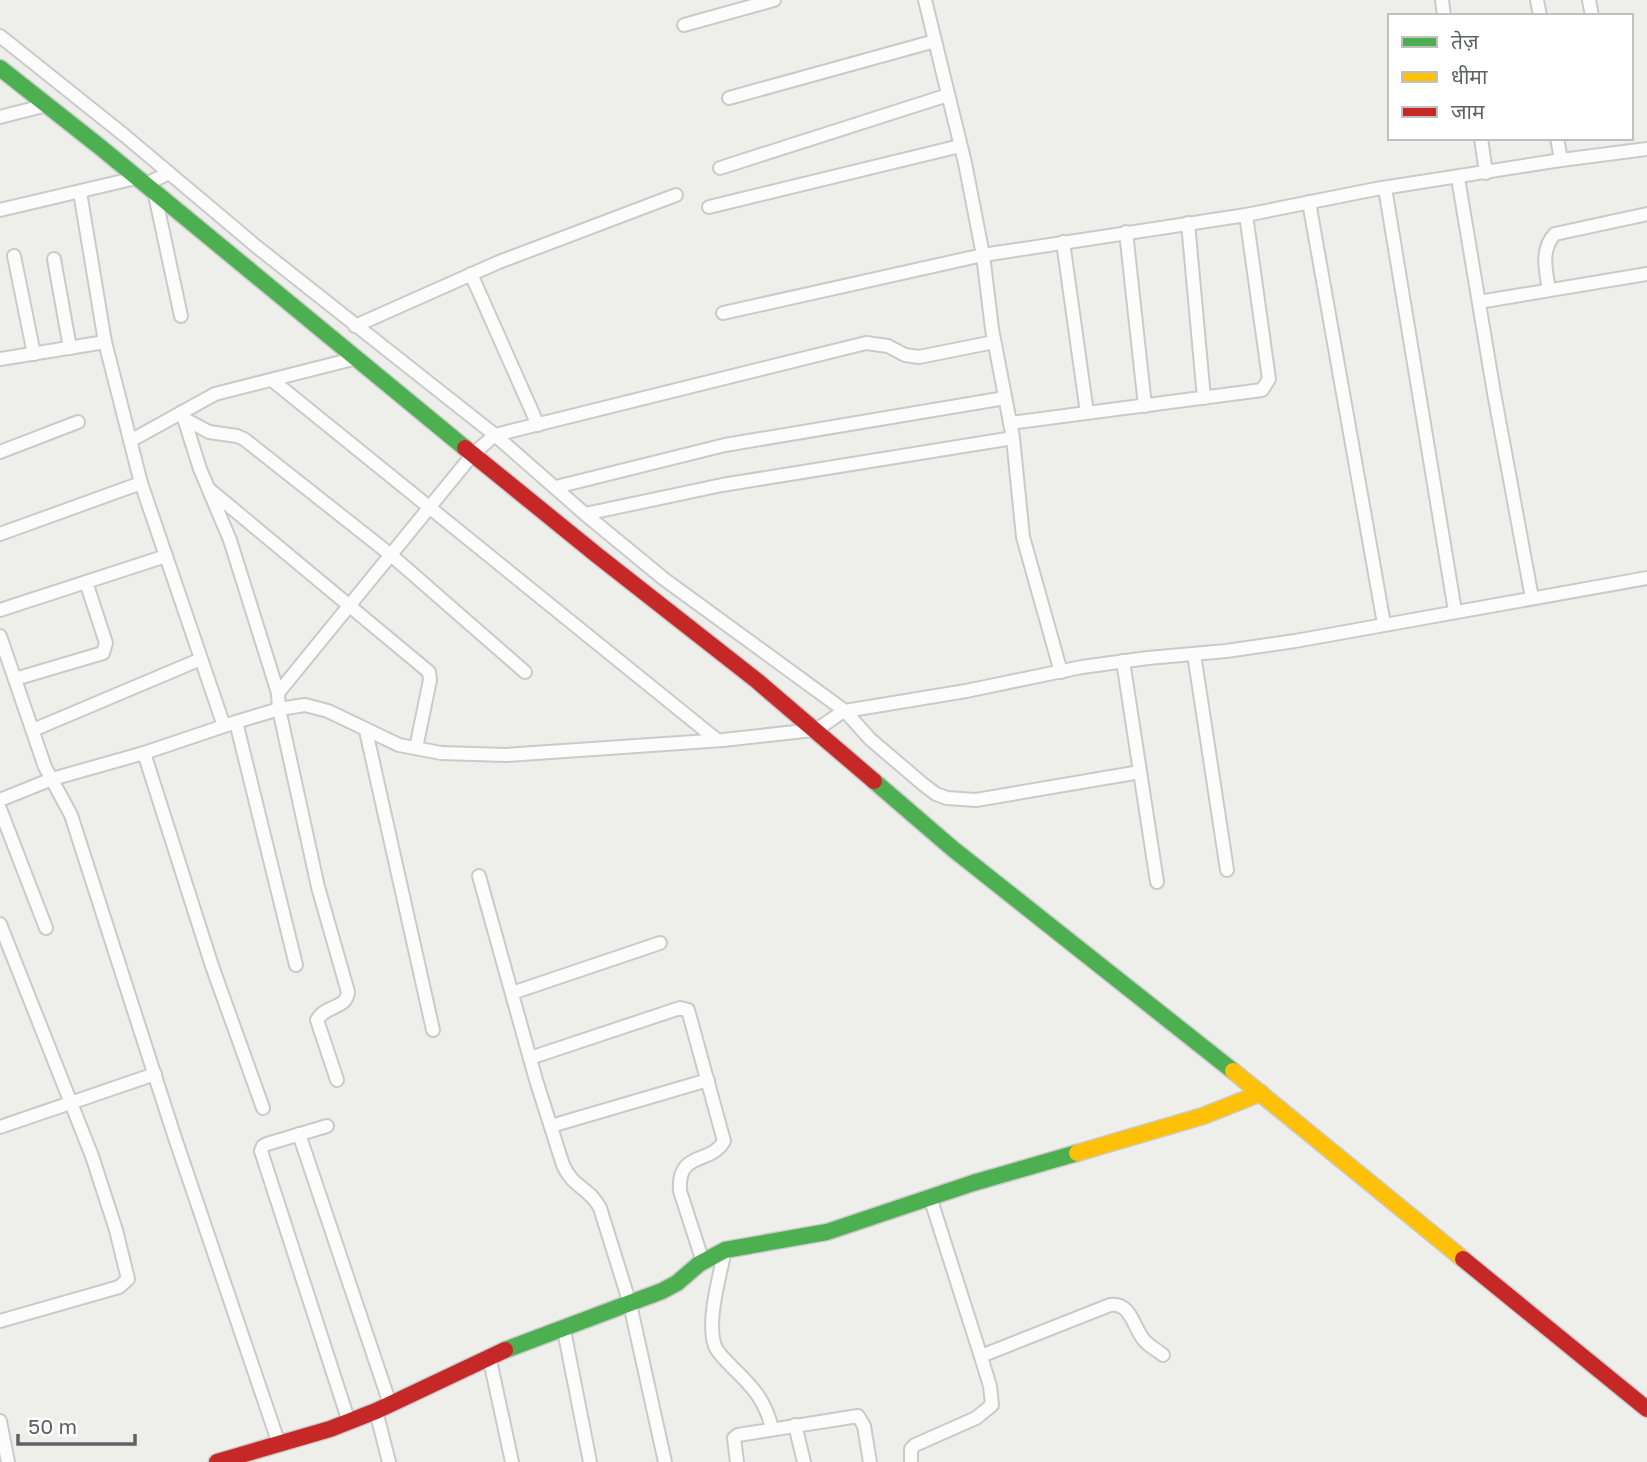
<svg xmlns="http://www.w3.org/2000/svg" width="1647" height="1462" font-family="'Golos Text','Noto Sans Devanagari',sans-serif">
<style>
.lines{fill:none;stroke-linecap:round;stroke-linejoin:round}
.street-casing{stroke:#cacaca;stroke-width:16}
.fast-casing{stroke:#cbcbcc;stroke-width:19}
.slow-casing{stroke:#cbcbcc;stroke-width:19}
.jam-casing{stroke:#cbcbcc;stroke-width:19}
.street{stroke:#fcfcfc;stroke-width:12}
.fast{stroke:#4caf50;stroke-width:16}
.slow{stroke:#ffc107;stroke-width:16}
.jam{stroke:#c62828;stroke-width:16}
</style>
<rect width="100%" height="100%" fill="#eeeeea"/>
<g class="lines">
<!-- street casing -->
<g class="street-casing">
<g id="street">
<path d="M925 0 965 163 983 255 992 329 1013 438 1023 537 1061 672"/>
<path d="M1442 0 1444 16"/>
<path d="M1537 0 1540 16"/>
<path d="M1589 0 1592 16"/>
<path d="M684 25 774 0"/>
<path d="M0 36 124 135 257 247 495 435 585 514 664 579 845 711 870 739 924 785 936 794 947 798 976 800 1140 772"/>
<path d="M729 98 935 41"/>
<path d="M0 117 47 105"/>
<path d="M1481 138 1486 173"/>
<path d="M1557 138 1561 160"/>
<path d="M720 168 948 95"/>
<path d="M1458 178 1494 393 1532 598"/>
<path d="M144 185 169 173"/>
<path d="M1385 188 1455 611"/>
<path d="M80 192 105 342 141 483 224 726"/>
<path d="M155 195 181 316"/>
<path d="M1309 202 1384 624"/>
<path d="M709 207 960 146"/>
<path d="M0 210 136 178"/>
<path d="M1188 223 1204 398"/>
<path d="M1126 232 1145 406"/>
<path d="M1063 242 1087 413"/>
<path d="M14 256 34 354"/>
<path d="M54 259 70 348"/>
<path d="M471 274 538 425"/>
<path d="M1549 290C1546 271 1540 249 1555 234L1647 214"/>
<path d="M1479 302 1647 274"/>
<path d="M723 313 983 255 1246 215 1376 189 1561 160 1647 149"/>
<path d="M355 326 499 262 676 195"/>
<path d="M0 359 105 342"/>
<path d="M272 380 717 740"/>
<path d="M182 412 200 469 230 540 278 693 279 709 318 887 348 992C347 1009 325 1005 317 1020L337 1080"/>
<path d="M183 418 209 432 237 436 244 439 391 555 525 672"/>
<path d="M1010 423 1262 390 1269 379 1246 215"/>
<path d="M130 441 215 394 357 358"/>
<path d="M0 452 78 422"/>
<path d="M556 487 725 445 1005 398"/>
<path d="M209 489 429 672 430 680 416 748"/>
<path d="M585 514 722 485 1013 438"/>
<path d="M0 534 141 483"/>
<path d="M0 610 166 556"/>
<path d="M0 636 45 767 71 815 174 1135 279 1444"/>
<path d="M1194 654 1227 870"/>
<path d="M1123 661 1157 882"/>
<path d="M15 679 103 653 106 643 86 582"/>
<path d="M278 693 473 454 495 435 866 343 888 346 905 355 919 357 994 342"/>
<path d="M236 722 296 965"/>
<path d="M33 730 201 659"/>
<path d="M366 731 433 1030"/>
<path d="M144 753 212 966 263 1108"/>
<path d="M0 800 52 779 144 753 236 722 279 709 305 705 328 711 399 745 441 753 506 755 723 740 813 730C825 727 833 716 845 711L966 691 1082 667 1148 658 1226 651 1295 641 1647 578"/>
<path d="M0 809 46 928"/>
<path d="M479 876 536 1080 563 1165C573 1188 590 1188 600 1208L630 1304 665 1462"/>
<path d="M0 924 92 1156 116 1230 128 1279 119 1287 0 1321"/>
<path d="M512 993 660 943"/>
<path d="M530 1058 680 1008 688 1010 724 1141C711 1165 677 1150 680 1191L703 1262"/>
<path d="M327 1126 267 1144 263 1146 261 1151 349 1422"/>
<path d="M551 1126 708 1080"/>
<path d="M0 1127 155 1074"/>
<path d="M299 1134 390 1404"/>
<path d="M725 1250C720 1275 706 1322 715 1346 718 1354 726 1360 732 1367 752 1386 766 1401 772 1429"/>
<path d="M564 1330 590 1462"/>
<path d="M489 1356 512 1462"/>
<path d="M981 1356 1110 1305C1131 1302 1133 1327 1144 1340 1149 1346 1157 1350 1163 1355"/>
<path d="M376 1411 389 1462"/>
<path d="M0 1421 8 1462"/>
<path d="M795 1425 804 1462"/>
<path d="M737 1462 734 1438 738 1435 858 1416 864 1426 870 1462"/>
<path d="M911 1462V1449L915 1445 976 1418 992 1405 990 1386 982 1360 930 1197"/>
</g>
</g>
<!-- fast casing -->
<g class="fast-casing">
<g id="fast">
<path d="M0 68 100 147 465 448"/>
<path d="M874 781 953 849 1233 1071"/>
<path d="M505 1350 662 1291 677 1283 699 1264 725 1250 827 1232 973 1183 1077 1153"/>
</g>
</g>
<!-- slow casing -->
<g class="slow-casing">
<g id="slow">
<path d="M1233 1071 1463 1259"/>
<path d="M1077 1153 1203 1116 1261 1093"/>
</g>
</g>
<!-- jam casing -->
<g class="jam-casing">
<g id="jam">
<path d="M465 448 598 556 756 680 874 781"/>
<path d="M1463 1259 1647 1409"/>
<path d="M217 1462 330 1429 376 1411 505 1350"/>
</g>
</g>
<!-- street -->
<use href="#street" class="street"/>
<!-- fast -->
<use href="#fast" class="fast"/>
<!-- slow -->
<use href="#slow" class="slow"/>
<!-- jam -->
<use href="#jam" class="jam"/>
</g>
<!-- legend -->
<rect x="1388" y="14" width="245" height="126" fill="#ffffff" stroke="#bfc0c2" stroke-width="2"/>
<rect x="1402" y="37" width="35" height="10" fill="#4caf50" stroke="#bfc0c2" stroke-width="2"/>
<text x="1451" y="49" font-size="21" fill="#5f6166">तेज़</text>
<rect x="1402" y="72" width="35" height="10" fill="#ffc107" stroke="#bfc0c2" stroke-width="2"/>
<text x="1451" y="84" font-size="21" fill="#5f6166">धीमा</text>
<rect x="1402" y="107" width="35" height="10" fill="#c62828" stroke="#bfc0c2" stroke-width="2"/>
<text x="1451" y="119" font-size="21" fill="#5f6166">जाम</text>
<!-- scale -->
<path d="M18 1434v10h117v-10" fill="none" stroke="#5f6166" stroke-width="3.5"/>
<text x="28" y="1434" font-size="21" fill="#5f6166" stroke="#ffffff" stroke-width="5" paint-order="stroke">50 m</text>
</svg>
